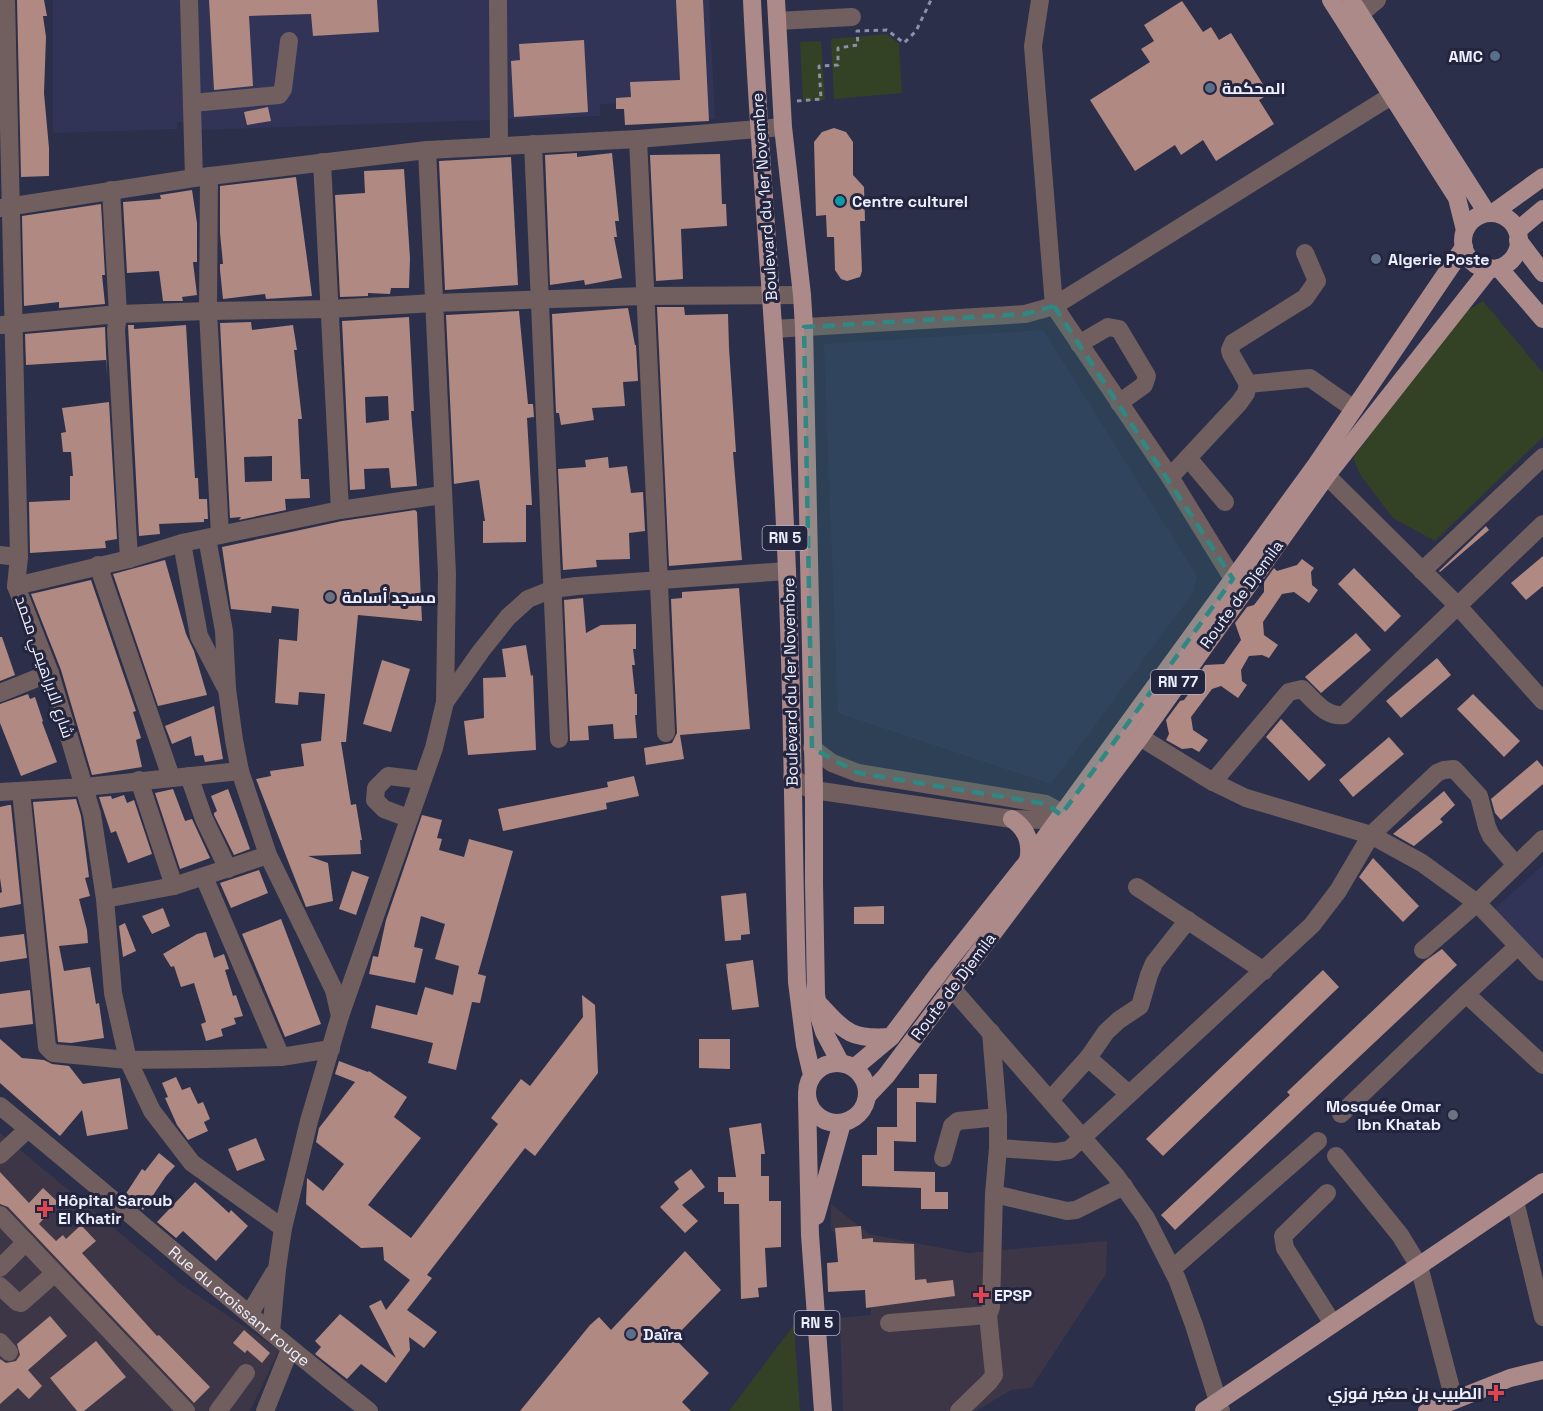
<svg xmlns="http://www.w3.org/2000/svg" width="1543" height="1411" font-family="'Space Grotesk',Cairo,sans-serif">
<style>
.built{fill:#313456}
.medical{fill:#3c3647}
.green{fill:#334124}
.building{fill:#b08982;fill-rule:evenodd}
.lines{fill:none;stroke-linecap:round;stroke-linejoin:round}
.path{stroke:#8e90a5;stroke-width:3;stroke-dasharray:4.5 4.5;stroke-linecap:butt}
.minor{stroke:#705f5e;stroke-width:18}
.major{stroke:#ac8a8a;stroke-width:18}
.marked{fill:#308884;fill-opacity:0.2;stroke:#308884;stroke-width:4.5;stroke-dasharray:12 8;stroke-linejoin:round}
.service-dot{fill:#5c6f8a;stroke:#23253f;stroke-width:2}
.culture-dot{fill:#0f9aa8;stroke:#23253f;stroke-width:2}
.worship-dot{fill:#6b7280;stroke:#23253f;stroke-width:2}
.health-dot{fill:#e0444e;stroke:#23253f;stroke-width:2}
.labels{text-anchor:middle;stroke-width:6;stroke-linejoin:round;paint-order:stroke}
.shield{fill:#23253f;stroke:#b0b2c5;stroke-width:1.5}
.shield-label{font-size:15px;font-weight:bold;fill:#edeffe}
.poi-label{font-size:16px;font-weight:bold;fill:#edeffe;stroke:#23253f;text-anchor:start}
.street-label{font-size:16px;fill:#edeffe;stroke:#23253f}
</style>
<rect width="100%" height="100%" fill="#2c2f4a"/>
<!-- built -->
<g class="built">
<path d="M53 0H709L715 119 681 121 679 102 600 104V116L198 130 197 119 177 123V129L53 133Z"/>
<path d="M1043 330 1197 576 1193 593 1051 784 838 713 824 344Z"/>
<path d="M1543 865V966L1491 912Z"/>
</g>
<!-- medical -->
<g class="medical">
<path d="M0 1133 182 1285 279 1350 250 1411H0Z"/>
<path d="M831 1204 869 1234 968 1253 1107 1241 1106 1274 1031 1388 1011 1390 976 1411H843L840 1318 871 1315 868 1257 858 1255 831 1229Z"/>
</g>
<!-- green -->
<g class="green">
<path d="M887 34 899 44 902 93 834 99 831 39Z"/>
<path d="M821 41 825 100 803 101 800 42Z"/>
<path d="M1483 301 1543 373V437L1435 541 1393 518 1361 476 1353 458 1453 320Z"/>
<path d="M794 1325 800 1411H729Z"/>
</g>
<!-- building -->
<g class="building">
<path d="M17 0H44L47 16H43L46 37 44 93 49 148V176L21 177Z"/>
<path d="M209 0H377L379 32 313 36 311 14 249 16 253 86 214 90Z"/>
<path d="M676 0H703L709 121 625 125 624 109H616V98L631 97 630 82 680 80Z"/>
<path d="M1182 1 1203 32 1211 27 1219 40 1231 33 1269 94 1259 100 1274 124 1216 161 1203 140 1181 155 1175 145 1135 171 1090 100 1150 62 1141 49 1154 41 1144 25Z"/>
<path d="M584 40 588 112 514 117 511 61 520 60 519 44Z"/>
<path d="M268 107 271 121 247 125 244 112Z"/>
<path d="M834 128 846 132 853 142V175L864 187 865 221H860L862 271 860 277 847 281 841 279 835 270 834 237H827L826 215 816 216 814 142 822 132Z"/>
<path d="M577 153V157L612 153 619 221H615L617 237H614L622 278 585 285 584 280 550 285 545 155Z"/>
<path d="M720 154 722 204H726L727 226 681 229 683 279 656 281 650 155Z"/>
<path d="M511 157 518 285 445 290 439 161Z"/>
<path d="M404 169 410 258 409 288H391L390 294 368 293V296L340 297 335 195 365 193 364 171Z"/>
<path d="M296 177 312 296 266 299 265 294 223 299 220 270V264H223L220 233V186Z"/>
<path d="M192 190 197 223V262H193L197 295 182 297 183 301H163L159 271 127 273 123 202 161 199 160 195Z"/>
<path d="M101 204 105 275H102L105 304 59 308V302L24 306 22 216Z"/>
<path d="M657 307H684L685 315 728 314 729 348 736 452H733L742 560 669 566Z"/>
<path d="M628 308 635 345H636L638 381 623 382 625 406 592 408 594 420 561 425 559 413H556L552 314Z"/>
<path d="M519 311 528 404H533L534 417 527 418 532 505H526V542L483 543V521H485L479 480 454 484 446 315Z"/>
<path d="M409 317 414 411H411L417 486 391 488 389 468 364 469 365 489 350 490 342 321ZM388 396 389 420 366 423 365 397Z"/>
<path d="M251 322 252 330 293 325 297 350H294L302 419H298L301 479H309L310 498 285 499 286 510 239 520 241 517 230 518 220 323ZM272 456V481L245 482 244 457Z"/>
<path d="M128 325H134V329L186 325 195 478H198L199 499H207L208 519H204V522L159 524 160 534 139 536Z"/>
<path d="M105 327 107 376 106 360 26 365 25 334Z"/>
<path d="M109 402 117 539 105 541 106 548 30 553 29 502 70 500V476H73L71 452H63L61 433 66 432 62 408Z"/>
<path d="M608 457 609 468 627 466 631 493 643 492 645 531 629 533 630 559 596 560 597 567 563 570 558 469 586 467 585 460Z"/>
<path d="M415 510 417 512 422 621 358 615 346 742H341L351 805 356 804 362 840H360L361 854 308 856 328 863 333 901 306 907 256 779 271 776 270 771 304 766 301 744 321 741 325 694 299 692 298 705 275 703 279 639 297 641 299 609 272 606 271 613 231 609 222 547 342 521Z"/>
<path d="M1486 526 1489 530 1440 572 1439 571Z"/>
<path d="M1543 556V586L1526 600 1511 583Z"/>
<path d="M1302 559 1314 568 1311 572 1312 585 1318 590 1309 603 1294 592 1282 594 1263 622 1264 635 1278 645 1269 658 1262 655 1249 656 1241 670 1242 681 1247 685 1238 698 1221 686 1212 689 1191 717 1193 730 1208 740 1199 752 1192 748 1182 749 1166 740 1169 734 1166 720 1180 701 1184 700 1193 688V682L1205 665 1224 664 1241 640 1235 623 1247 607 1254 605 1264 592V582L1274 568 1277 571 1297 565Z"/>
<path d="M165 560 186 634 194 651 207 695 158 706 113 574Z"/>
<path d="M1354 568 1401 616 1385 632 1338 584Z"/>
<path d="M91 580 136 711 133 712 141 738 136 740 142 767 92 775 61 670 31 594Z"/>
<path d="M739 588 750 729 680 735 684 759 646 765 644 748 672 743 677 733 671 599 682 598V592Z"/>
<path d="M583 598 586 633 601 625 636 624V649H633L635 665H632L635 694H637V715H635L637 738 614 739 613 724 588 726 589 740 570 741 564 600Z"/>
<path d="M1356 633 1371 650 1321 693 1305 677Z"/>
<path d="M0 637H2L15 675 0 681Z"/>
<path d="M526 645 531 676 533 675 536 750 468 755 464 721 484 718 483 678 506 677 502 649Z"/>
<path d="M1437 658 1451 675 1401 718 1386 701Z"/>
<path d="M382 660 410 669 391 732 363 724Z"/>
<path d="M28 694 30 699 35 697 43 721 42 722 57 762 21 776 0 723V704Z"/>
<path d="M1473 694 1520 741 1504 757 1457 709Z"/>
<path d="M214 706 223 759 205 762 203 755 195 756 191 736 172 744 165 726Z"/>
<path d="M1281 719 1326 765 1309 781 1266 737Z"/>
<path d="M1389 737 1404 754 1353 797 1339 780Z"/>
<path d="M1537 760 1543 767V784L1501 820 1495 813 1491 799Z"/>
<path d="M634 776 639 796 606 803 607 809 503 831 498 809 608 787 607 782Z"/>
<path d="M173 789 185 821 192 819 210 858 180 869 155 793Z"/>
<path d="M228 789 250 849 234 855 214 815V813L217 811 211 796Z"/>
<path d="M1444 791 1455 805 1440 819 1443 822 1414 846 1393 834Z"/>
<path d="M124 795 127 803 134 800 152 854 128 863 116 831 111 833 99 797 111 796 112 799Z"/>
<path d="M76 799 81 816 89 877 85 878 90 896 79 899 87 930 88 943 59 946 64 971 90 967 96 1004 99 1003 104 1038 71 1043 58 1042 33 802Z"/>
<path d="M9 805H11L21 904 0 908V893L2 892 0 878V807Z"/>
<path d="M422 815 442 820 437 838 442 839 439 850 464 857 469 839 513 851 478 974 486 976 480 1003 472 1002 456 1070 428 1063 433 1043 371 1028 376 1005 417 1015 425 987 453 995 459 966 435 959 445 924 421 916 414 947 423 949 415 983 369 974 373 956 378 957 386 920Z"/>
<path d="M1373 858 1419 906 1403 922 1359 877Z"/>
<path d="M259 870 268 893 231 908 220 883Z"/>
<path d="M352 871 369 877 356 915 339 909Z"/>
<path d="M746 893 750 934 741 935V940L725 941 721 896Z"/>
<path d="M884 906V924H854V907Z"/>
<path d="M163 908 170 926 152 934 142 916Z"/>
<path d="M281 919 321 1024 285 1037 242 934Z"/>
<path d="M125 923 136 951 123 957 119 926Z"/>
<path d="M206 932 214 958 224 954 229 969 225 970 233 996 236 995 243 1016 234 1018 236 1024 221 1029 223 1036 206 1041 201 1024 206 1022 194 983 181 987 174 966 171 967 163 954 197 934Z"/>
<path d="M24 934 27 958 0 962V937Z"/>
<path d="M1442 949 1457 965 1175 1230 1161 1215 1290 1095 1287 1092 1425 961Z"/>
<path d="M753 960 759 1007 732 1010 726 964Z"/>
<path d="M1323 970 1339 987 1163 1156 1146 1139Z"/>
<path d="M30 990 33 1024 0 1028V994Z"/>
<path d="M582 995 595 1005 598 1073 535 1156 525 1148 427 1275 432 1278 407 1310 437 1332 424 1348 409 1337 410 1350 386 1383 361 1364 347 1379 315 1354 321 1347 315 1341 340 1314 396 1358 369 1306 381 1300 386 1310 410 1280 384 1260 383 1247 361 1248 306 1204 307 1178 323 1191 344 1164 316 1142 319 1128 355 1082 335 1074 339 1061 368 1072 369 1071 407 1097 394 1117 421 1138 368 1205 411 1238 498 1124 491 1118 521 1079 530 1086 583 1017Z"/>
<path d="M0 1039 22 1058 44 1060 52 1064 69 1066 83 1084 120 1078 128 1129 87 1136 82 1110 60 1136 0 1083Z"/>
<path d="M699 1039H730V1069L699 1068Z"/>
<path d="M919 1074H937L936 1103 916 1102V1142L894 1141V1171L935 1172V1192H948V1209H921V1188L862 1186V1155H877V1127H897V1088H919Z"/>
<path d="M176 1077 182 1090 190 1087 198 1104 203 1102 210 1119 204 1122 208 1131 188 1140 177 1125 165 1098 168 1097 162 1083Z"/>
<path d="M761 1123 765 1154H761V1176H769V1201H781V1247L765 1248 767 1287 758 1288 759 1297 741 1299 739 1204H724V1192H718V1177H736L729 1128Z"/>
<path d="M256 1138 265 1160 237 1171 228 1149Z"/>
<path d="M159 1153 175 1166 166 1176 143 1210 125 1195 142 1169 145 1171Z"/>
<path d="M691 1169 705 1187 682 1205 698 1221 685 1233 660 1207 679 1189 674 1182Z"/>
<path d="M0 1172 29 1203 43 1188 58 1202 39 1224 56 1241 63 1235 66 1239 81 1225 96 1241 82 1253 157 1336 159 1335 210 1387 194 1403 8 1207 0 1204Z"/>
<path d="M195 1182 229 1213 231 1210 248 1226 216 1261 183 1231 176 1238 157 1222Z"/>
<path d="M861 1226 862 1239 873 1238V1242L914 1244 915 1280 926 1279 927 1283 953 1280 955 1296 866 1308 865 1290 828 1292 827 1263 838 1262 835 1228Z"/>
<path d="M685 1251 721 1290 674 1338 709 1373 682 1402 691 1411H520L590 1325 599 1317 611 1330Z"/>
<path d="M50 1316 67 1336 28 1370 42 1386 29 1399 18 1388 0 1404V1359L6 1363 16 1361 20 1355 17 1344Z"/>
<path d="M244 1330 270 1353 262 1363 247 1350 245 1353 233 1343Z"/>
<path d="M96 1341 126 1377 84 1411H77L50 1378Z"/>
</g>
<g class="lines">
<!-- path -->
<path class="path" d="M797 101 821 99 819 66 838 65V48L858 45 857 31 887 30 904 43 916 31 931 0"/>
<!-- minor -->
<g class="minor">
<path d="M6 0 19 557 16 586 50 673 92 814 105 899 113 993 128 1060 152 1111 192 1163 283 1228"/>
<path d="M189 0 194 178"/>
<path d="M498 0 499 146"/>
<path d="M1040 0 1033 46 1054 306 1391 96"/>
<path d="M777 21 852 17"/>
<path d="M1346 21 1360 14 1377 0"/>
<path d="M192 103 279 95 283 89 289 41"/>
<path d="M638 139 666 733"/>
<path d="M533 144 559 739"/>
<path d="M427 150 447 574 445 702"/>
<path d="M322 162 340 510"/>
<path d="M209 176 208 311 220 535"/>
<path d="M111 190 118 314 116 330 129 559"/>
<path d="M0 208 194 178 427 150 638 139 783 127"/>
<path d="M2 325 118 314 208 311 330 309 434 303 646 296 802 295"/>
<path d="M773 329 1025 314 1054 306 1170 477 1233 579 1244 588"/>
<path d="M1079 344 1108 327 1119 329 1147 376 1144 385 1119 403"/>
<path d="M1248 384 1310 378 1354 409"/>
<path d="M1188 458 1225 502"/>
<path d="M1317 466 1457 605 1543 701"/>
<path d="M1170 477 1239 403 1246 393 1248 384 1231 354 1230 350 1233 343 1305 298 1317 281 1305 253"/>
<path d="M207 538 224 631 227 689 234 740 240 771 268 855 334 990 340 1016"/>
<path d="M182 543 199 636 225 686"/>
<path d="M0 555 19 557"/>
<path d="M98 565 171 777"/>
<path d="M1422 571 1543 457"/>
<path d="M16 586 129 559 182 543 340 510 442 495"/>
<path d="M0 693 50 673"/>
<path d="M1140 737 1213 782 1289 692 1302 689C1314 700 1326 718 1344 715L1543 524"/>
<path d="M812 748 832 763 858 773 1046 804 1055 809 1065 823"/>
<path d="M189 776 204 819 228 869"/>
<path d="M792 777 808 788 814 790 1012 819 1044 820 1068 813"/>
<path d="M139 780 174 886"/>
<path d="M1213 782 1246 798 1371 835 1422 863 1477 903 1543 972"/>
<path d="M21 791 47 1047 53 1053 128 1060 208 1059 281 1057 331 1049"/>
<path d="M0 792 85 787 240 771"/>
<path d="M408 818 384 809 375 800 376 788 388 776 422 780"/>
<path d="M204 877 281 1057"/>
<path d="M1137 887 1264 971"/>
<path d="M105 899 174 886 268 855"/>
<path d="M1423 950 1477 903 1543 839"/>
<path d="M942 977 1116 1176 1146 1218 1177 1279 1194 1325 1221 1411"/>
<path d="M1466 994 1518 946"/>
<path d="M991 1032 998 1117V1148L1057 1152 1069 1150 1312 925 1338 891 1371 835 1437 773 1444 770 1454 769 1479 796 1487 827 1491 836 1516 865"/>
<path d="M1088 1058 1129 1094"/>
<path d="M1050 1100 1088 1058 1106 1032 1119 1020 1140 1006 1149 975 1154 963 1188 920"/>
<path id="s1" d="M0 1106C124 1207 243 1313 369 1411"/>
<path d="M1341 1114 1466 994 1543 1065"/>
<path d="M0 1155 28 1129"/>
<path d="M1336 1156 1400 1235 1419 1266 1454 1400"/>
<path d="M943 1158 952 1126 958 1121 998 1117"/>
<path d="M1327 1193 1283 1236 1285 1248 1333 1324"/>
<path d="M994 1194 1067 1211 1076 1210 1124 1186"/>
<path d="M1515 1201 1543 1317"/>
<path d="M0 1215 186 1411"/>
<path d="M0 1268 26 1242"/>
<path d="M1172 1269 1318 1141"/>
<path d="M0 1286 17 1302 21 1303 55 1273"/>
<path d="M250 1313 274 1273"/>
<path d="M889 1323 988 1315 991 1307 994 1194 998 1148"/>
<path d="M271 1332 277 1269 283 1228 309 1121 340 1016 434 748 445 702 481 651 508 617 528 599 553 589 577 586 787 571"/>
<path d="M0 1342 9 1352"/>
<path d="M218 1411 246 1373"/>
<path d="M265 1411 290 1349"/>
<path d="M959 1411 989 1382 994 1375 988 1315"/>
</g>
<!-- major -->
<g class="major">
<path d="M752 0C761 191 780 381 787 572 793 709 793 845 797 982L805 1045 812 1075"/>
<path d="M776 0 783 127 802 295 804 327 814 790V884L816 994 819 1016 824 1032 840 1062"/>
<path d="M1331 0 1457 198 1465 230"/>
<path d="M1351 0 1487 213"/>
<path d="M1493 213 1543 177"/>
<circle cx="1491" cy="241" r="28"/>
<path d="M1517 231 1543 209"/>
<path d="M1518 240 1543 273"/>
<path d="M1499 268 1543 319"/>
<path d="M1012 819C1027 829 1032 843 1028 861"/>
<path d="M819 1004C845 1032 851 1040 891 1037"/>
<circle cx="837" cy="1093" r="30"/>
<path d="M854 1068 891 1037 939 973 1028 861 1316 465 1464 247"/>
<path d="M867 1096 886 1076 1140 737 1327 475 1490 268"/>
<path d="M807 1098 810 1235 823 1411"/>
<path d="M816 1216 842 1123"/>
<path d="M1204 1411 1543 1182"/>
<path d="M1427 1411 1510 1378 1543 1370"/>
</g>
</g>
<!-- marked area -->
<path class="marked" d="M1054 306 1233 579 1061 815 1046 804 858 773 812 748 804 327 1025 314Z"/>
<!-- markers -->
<g class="service-dot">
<circle cx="1495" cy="56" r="6"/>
<circle cx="1210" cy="88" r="6"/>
<circle cx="1376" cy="259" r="6"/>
<circle cx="631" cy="1334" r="6"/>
</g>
<circle class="culture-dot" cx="840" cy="201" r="6"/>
<g class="worship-dot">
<circle cx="330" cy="597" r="6"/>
<circle cx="1453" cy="1115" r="6"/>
</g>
<g class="health-dot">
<path d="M42 1200h6v6h6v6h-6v6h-6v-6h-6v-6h6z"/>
<path d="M978 1286h6v6h6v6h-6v6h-6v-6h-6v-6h6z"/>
<path d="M1493 1384h6v6h6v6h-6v6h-6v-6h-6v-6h6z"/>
</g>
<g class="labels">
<!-- shield labels -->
<g class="shield">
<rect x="762.5" y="526" width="45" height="24" rx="4.5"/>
<rect x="1151" y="670" width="54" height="24" rx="4.5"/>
<rect x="794.5" y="1311" width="45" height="24" rx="4.5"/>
</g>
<g class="shield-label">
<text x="785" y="543">RN 5</text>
<text x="1178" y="687">RN 77</text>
<text x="817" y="1328">RN 5</text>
</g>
<!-- poi labels -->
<g class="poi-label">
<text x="1483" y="62" text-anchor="end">AMC</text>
<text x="1222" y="94">المحكمة</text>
<text x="852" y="207">Centre culturel</text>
<text x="1388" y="265">Algerie Poste</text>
<text x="342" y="603">مسجد أسامة</text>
<text x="1441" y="1112" text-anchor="end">Mosquée Omar<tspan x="1441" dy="18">Ibn Khatab</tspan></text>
<text x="58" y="1206">Hôpital Saroub<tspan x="58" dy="18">El Khatir</tspan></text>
<text x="994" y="1301">EPSP</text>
<text x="643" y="1340">Daïra</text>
<text x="1482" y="1399" text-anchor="end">الطبيب بن صغير فوزي</text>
</g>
<!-- street labels -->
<g class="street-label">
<text transform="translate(764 197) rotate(-94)" y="6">Boulevard du 1er Novembre</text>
<text transform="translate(1241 594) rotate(-54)" y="6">Route de Djemila</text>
<text transform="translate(45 667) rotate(71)" y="6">شارع الابراهيمي محمد</text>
<text transform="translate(790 682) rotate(-91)" y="6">Boulevard du 1er Novembre</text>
<text transform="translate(953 986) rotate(-53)" y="6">Route de Djemila</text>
<text dy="6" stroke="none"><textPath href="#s1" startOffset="312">Rue du croissanr rouge</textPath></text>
</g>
</g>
</svg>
